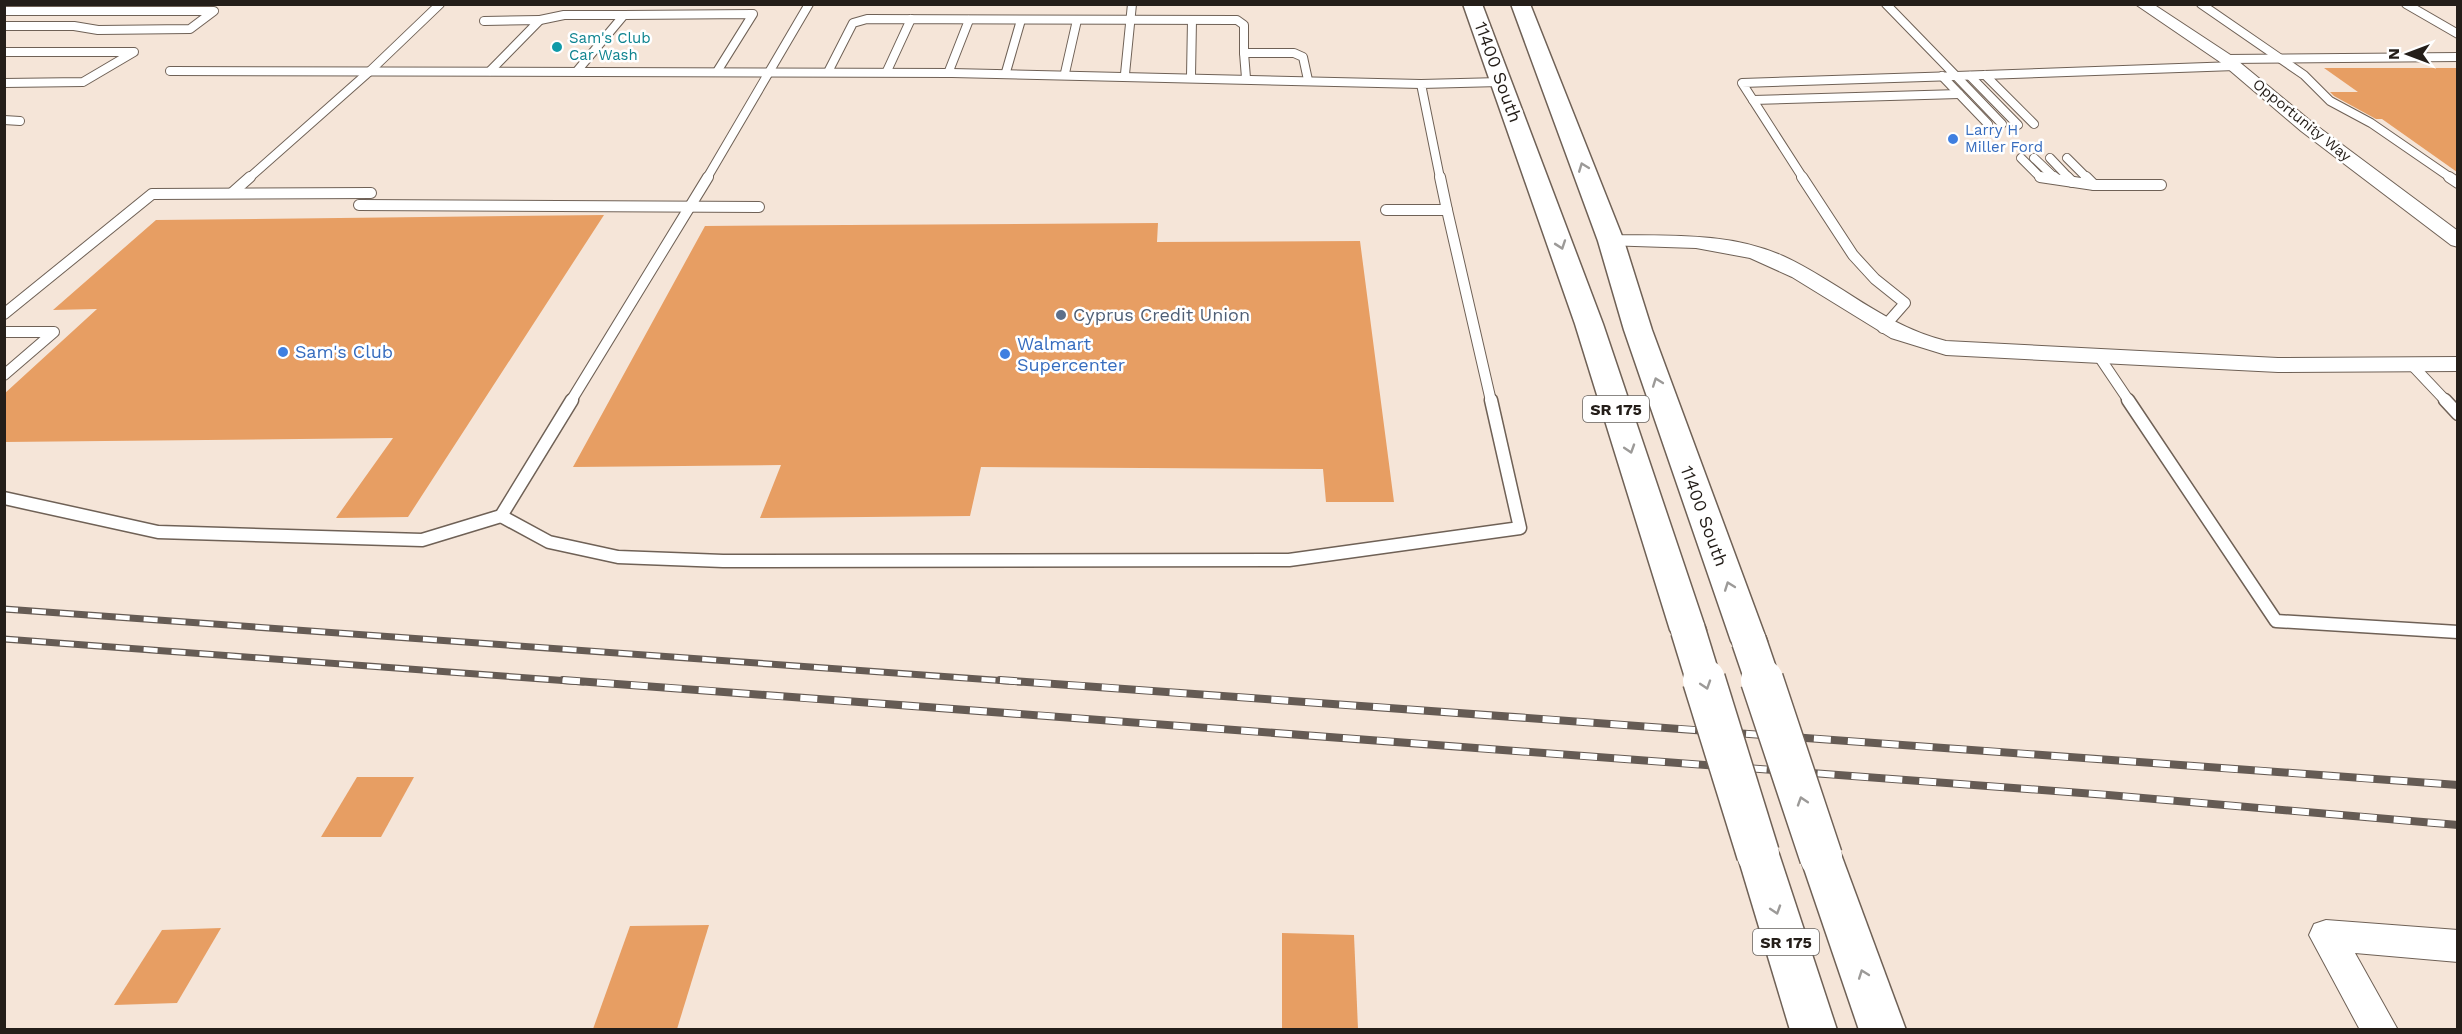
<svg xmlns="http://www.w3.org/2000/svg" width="2462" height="1034" font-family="'Work Sans',sans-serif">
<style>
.building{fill:#e79e63}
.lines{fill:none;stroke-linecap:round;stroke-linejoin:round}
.lane-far2-casing{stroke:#6f6156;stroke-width:10}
.lane-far1-casing{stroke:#6f6156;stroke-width:12}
.lane-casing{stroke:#6f6156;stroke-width:15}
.street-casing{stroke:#6f6156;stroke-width:2}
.primary-casing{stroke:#6f6156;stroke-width:3}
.lane-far2{stroke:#fff;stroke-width:8}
.lane-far1{stroke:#fff;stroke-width:10}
.lane{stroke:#fff;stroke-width:12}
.street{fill:#fff;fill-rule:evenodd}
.primary{fill:#fff;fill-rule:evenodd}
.rail-far1-casing{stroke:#655b54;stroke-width:7}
.rail-casing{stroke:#655b54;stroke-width:8}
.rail-far1{stroke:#fff;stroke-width:4.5;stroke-dasharray:14;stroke-linecap:butt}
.rail{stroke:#fff;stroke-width:6;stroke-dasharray:17;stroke-linecap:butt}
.primary-bridge-far1-casing{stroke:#6f6156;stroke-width:37;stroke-linecap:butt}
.primary-bridge-casing{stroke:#6f6156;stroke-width:45;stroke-linecap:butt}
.primary-bridge-far1{stroke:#fff;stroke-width:34}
.primary-bridge{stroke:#fff;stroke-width:42}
.oneway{stroke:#9c9a98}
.culture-dot{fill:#0f9aa8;stroke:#fff;stroke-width:2}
.shop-dot{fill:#3f7fe0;stroke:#fff;stroke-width:2}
.service-dot{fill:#5c6f8a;stroke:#fff;stroke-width:2}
.labels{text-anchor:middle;stroke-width:5;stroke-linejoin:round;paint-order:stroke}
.far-culture-label{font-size:15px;fill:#0d838f;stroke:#fff;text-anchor:start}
.far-street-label{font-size:15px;fill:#241e19;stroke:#fff}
.far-shop-label{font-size:15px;fill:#366cbe;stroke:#fff;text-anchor:start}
.shield{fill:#fff;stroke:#66625e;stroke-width:1.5}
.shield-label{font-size:16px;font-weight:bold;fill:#241e19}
.street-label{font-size:18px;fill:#241e19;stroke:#fff}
.service-label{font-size:18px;fill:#4e5e75;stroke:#fff;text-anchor:start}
.shop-label{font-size:18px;fill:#366cbe;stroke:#fff;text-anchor:start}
</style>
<rect width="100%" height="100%" fill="#f5e5d8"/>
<!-- building -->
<g class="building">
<path d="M2324 68H2457V172L2382 119H2376L2334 96 2330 92H2358Z"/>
<path d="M604 215 408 517 336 518 393 438 4 442V394L97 309 53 310 156 220Z"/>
<path d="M1158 223 1157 242 1360 241 1394 502H1326L1323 469 981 467 970 516 760 518 781 465 573 467 705 226Z"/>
<path d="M357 777H414L381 837H321Z"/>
<path d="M709 925 677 1029H593L630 926Z"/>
<path d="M221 928 177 1003 114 1005 162 930Z"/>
<path d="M1282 933 1354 935 1358 1029H1282Z"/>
</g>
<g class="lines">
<!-- lane-far2 casing -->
<g class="lane-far2-casing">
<g id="lane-far2">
<path d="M2201 4 2304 75 2330 101 2371 123 2451 178"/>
<path d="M2406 4 2458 34"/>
<path d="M540 20 564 15H624"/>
<path d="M484 21 540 20 490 71"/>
<path d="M4 26H74L98 30 190 29 214 11H6"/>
<path d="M4 52H134L83 82 4 83"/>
<path d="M2226 59 2458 57"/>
<path d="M829 70 853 23 867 19 1237 20 1244 25V53"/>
<path d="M170 71 952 73 1421 84"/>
<path d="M577 71 624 15 753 14 718 70"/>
<path d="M887 71 911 19"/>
<path d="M949 71 969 20"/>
<path d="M1006 72 1021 20"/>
<path d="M1065 73 1077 20"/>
<path d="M1125 74 1132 4"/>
<path d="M1985 75 2034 124"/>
<path d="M1191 76 1192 20"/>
<path d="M1942 76 1988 124"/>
<path d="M1956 76 2235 66"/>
<path d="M1956 76 2002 124"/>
<path d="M1970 76 2018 125"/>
<path d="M1246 78 1244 53H1294L1303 57 1308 80"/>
<path d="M1753 100 1959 94"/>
<path d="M4 120 20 121"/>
<path d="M2021 158 2040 177 2048 178"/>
<path d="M2034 158 2055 178"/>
<path d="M2050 158 2069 178"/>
<path d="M2067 158 2087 178"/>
<path d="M249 178 370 71 440 4"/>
<path d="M707 178 809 4"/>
<path d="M1440 178 1421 84 1500 82"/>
<path d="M1803 178 1742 83 1956 76 1886 4"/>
</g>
</g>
<!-- lane-far1 casing -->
<g class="lane-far1-casing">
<g id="lane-far1">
<path d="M1802 177 1853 255 1875 279 1905 303 1883 328"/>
<path d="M2040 177 2094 185"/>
<path d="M2054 177 2056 179"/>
<path d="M2067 177 2072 182"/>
<path d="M2086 177 2094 185H2161"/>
<path d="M2449 177 2458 183"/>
<path d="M232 193 250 177"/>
<path d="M359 205 759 207"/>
<path d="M1386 210H1447L1440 177"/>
<path d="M1447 210 1491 401"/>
<path d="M4 314 152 194 371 193"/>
<path d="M4 332H54L4 375"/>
<path d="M2098 355 2129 401"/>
<path d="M2411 364 2446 401"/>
<path d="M571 401 708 177"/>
</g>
</g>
<!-- lane casing -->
<g class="lane-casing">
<g id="lane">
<path d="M2128 400 2276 621 2458 632"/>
<path d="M2445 400 2458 414"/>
<path d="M4 498 158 532 422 540 501 516 572 400"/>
<path d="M501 516 549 542 618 557 723 561 1289 560 1520 528 1491 400"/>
</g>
</g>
<!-- street casing -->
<g class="street-casing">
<g id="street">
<path d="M2135 4H2153L2232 56 2313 123 2458 231V247L2451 245 2301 131 2220 62Z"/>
<path d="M1611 235C1669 236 1729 232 1783 256 1840 282 1884 326 1946 341L2278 358 2458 357V371L2278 372 1946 355 1891 338 1792 277 1750 258 1696 248 1604 245 1601 241Z"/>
<path d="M2326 920 2458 930V962L2355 953 2398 1030H2360L2309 935 2314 924Z"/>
</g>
</g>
<!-- primary casing -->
<g class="primary-casing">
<g id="primary">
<path d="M1463 4H1482L1603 324 1706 630 1701 639 1688 643 1675 639 1670 630 1575 324Z"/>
<path d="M1511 4H1530L1624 241 1652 330 1767 641 1762 650 1749 654 1736 650 1731 641 1624 330 1598 241Z"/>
<path d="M1758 836 1773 841 1779 854 1837 1030H1790L1737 854 1743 841Z"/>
<path d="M1821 839 1836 844 1842 857 1906 1030H1859L1800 857 1806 844Z"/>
</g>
</g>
<!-- lane-far2 -->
<use href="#lane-far2" class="lane-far2"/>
<!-- lane-far1 -->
<use href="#lane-far1" class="lane-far1"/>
<!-- lane -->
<use href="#lane" class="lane"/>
<!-- street -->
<use href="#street" class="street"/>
<!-- primary -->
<use href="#primary" class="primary"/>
<!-- rail-far1 casing -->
<g class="rail-far1-casing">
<g id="rail-far1">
<path d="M4 609 1021 682"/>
<path d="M4 639 583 682"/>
</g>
</g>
<!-- rail casing -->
<g class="rail-casing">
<g id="rail">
<path d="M563 680 2108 795 2458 825"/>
<path d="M1000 680 2458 785"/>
</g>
</g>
<!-- rail-far1 -->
<use href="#rail-far1" class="rail-far1"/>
<!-- rail -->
<use href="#rail" class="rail"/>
<!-- primary-bridge-far1 casing -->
<g class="primary-bridge-far1-casing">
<g id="primary-bridge-far1">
<path d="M1688 630 1704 682"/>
<path d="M1749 641 1763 682"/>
</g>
</g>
<!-- primary-bridge casing -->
<g class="primary-bridge-casing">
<g id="primary-bridge">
<path d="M1704 680 1758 854"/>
<path d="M1762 680 1821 857"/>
</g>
</g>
<!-- primary-bridge-far1 -->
<use href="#primary-bridge-far1" class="primary-bridge-far1"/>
<!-- primary-bridge -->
<use href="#primary-bridge" class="primary-bridge"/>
</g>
<!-- one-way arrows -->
<defs><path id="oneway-chevron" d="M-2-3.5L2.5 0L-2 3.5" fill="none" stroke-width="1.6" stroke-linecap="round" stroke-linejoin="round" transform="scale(1.5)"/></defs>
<g class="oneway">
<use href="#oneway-chevron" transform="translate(1583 167) rotate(-111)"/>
<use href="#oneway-chevron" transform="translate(1561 245) rotate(71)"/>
<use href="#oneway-chevron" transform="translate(1657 382) rotate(-110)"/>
<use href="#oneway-chevron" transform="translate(1630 449) rotate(72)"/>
<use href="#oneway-chevron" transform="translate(1729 586) rotate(-110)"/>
<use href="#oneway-chevron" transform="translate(1706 685) rotate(72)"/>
<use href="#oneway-chevron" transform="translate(1802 801) rotate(-108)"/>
<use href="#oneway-chevron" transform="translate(1776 910) rotate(72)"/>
<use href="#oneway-chevron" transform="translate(1863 974) rotate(-110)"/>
</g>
<!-- markers -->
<circle class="culture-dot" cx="557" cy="47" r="6"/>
<g class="shop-dot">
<circle cx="1953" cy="139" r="6"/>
<circle cx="283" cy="352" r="6"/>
<circle cx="1005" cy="354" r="6"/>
</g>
<circle class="service-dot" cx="1061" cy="315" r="6"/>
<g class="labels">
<!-- far-culture labels -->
<g class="far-culture-label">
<text x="569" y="43">Sam's Club<tspan x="569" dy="17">Car Wash</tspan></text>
</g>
<!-- far-street labels -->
<g class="far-street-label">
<text transform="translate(2302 120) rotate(39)" y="5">Opportunity Way</text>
</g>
<!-- far-shop labels -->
<g class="far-shop-label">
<text x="1965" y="135">Larry H<tspan x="1965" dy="17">Miller Ford</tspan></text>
</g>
<!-- shield labels -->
<g class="shield">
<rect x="1583" y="396" width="66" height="26" rx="4.5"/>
<rect x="1753" y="929" width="66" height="26" rx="4.5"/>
</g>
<g class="shield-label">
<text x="1616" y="415">SR 175</text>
<text x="1786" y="948">SR 175</text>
</g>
<!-- street labels -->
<g class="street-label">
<text transform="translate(1498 72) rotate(70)" y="6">11400 South</text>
<text transform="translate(1704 516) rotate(70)" y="6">11400 South</text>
</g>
<!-- service labels -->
<g class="service-label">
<text x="1073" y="321">Cyprus Credit Union</text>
</g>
<!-- shop labels -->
<g class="shop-label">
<text x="1017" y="350">Walmart<tspan x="1017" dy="21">Supercenter</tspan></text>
<text x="295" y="358">Sam's Club</text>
</g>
</g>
<!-- border -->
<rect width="2462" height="1034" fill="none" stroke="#241e19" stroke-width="12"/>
<!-- north arrow -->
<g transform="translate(2408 54) rotate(270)" stroke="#ffffff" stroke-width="4.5" paint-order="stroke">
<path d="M0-4.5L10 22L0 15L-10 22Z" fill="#241e19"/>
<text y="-9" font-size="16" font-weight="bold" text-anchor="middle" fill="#241e19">N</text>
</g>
</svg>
